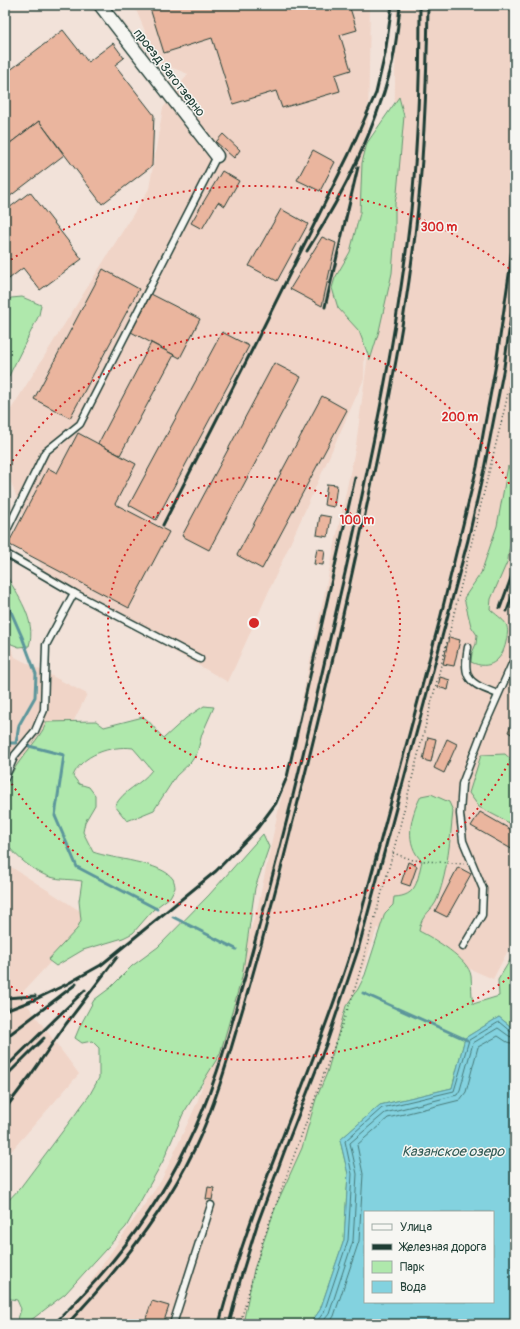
<svg xmlns="http://www.w3.org/2000/svg" width="520" height="1329" font-family="Pangolin,sans-serif">
<style>
.built{fill:#f0d4c7}
.green{fill:#afe8ac;stroke:#679270}
.water{fill:#83d2df;stroke:#5b969b;fill-rule:evenodd}
.lines{fill:none;stroke-linecap:round;stroke-linejoin:round}
.shore{stroke:#477978;stroke-width:1}
.stream{stroke:#5b969b;stroke-width:3}
.building{fill:#eab59e;stroke:#1f3d34}
.service-casing{stroke:#1f3d34;stroke-width:9}
.minor-casing{stroke:#1f3d34;stroke-width:15}
.path{stroke:#1f3d34;stroke-width:1.5;stroke-dasharray:1 3;stroke-linecap:butt}
.service{stroke:#f6f6f2;stroke-width:6}
.minor{stroke:#f6f6f2;stroke-width:12}
.rail{stroke:#1f3d34;stroke-width:3}
.ring{fill:none;stroke:#d62828;stroke-width:2;stroke-dasharray:2 4}
.labels{text-anchor:middle;stroke-width:3;stroke-linejoin:round;paint-order:stroke}
.street-label{font-size:13px;fill:#1f3d34;stroke:#f6f6f2}
.water-label{font-size:14px;font-style:italic;fill:#335b56;stroke:#f6f6f2}
.centre{fill:#d62828;stroke:#f6f6f2;stroke-width:2}
.ring-label{font-size:12px;text-anchor:middle;font-weight:bold;fill:#d62828;stroke:#f6f6f2;stroke-width:3;stroke-linejoin:round;paint-order:stroke}
</style>
<rect width="100%" height="100%" fill="#f2e2d9"/>
<filter id="ink" filterUnits="userSpaceOnUse"><feTurbulence type="fractalNoise" baseFrequency=".025" numOctaves="2"/><feDisplacementMap in="SourceGraphic" scale="8" xChannelSelector="R" yChannelSelector="G"/><feConvolveMatrix kernelMatrix="1 2 1 2 8 2 1 2 1" color-interpolation-filters="sRGB"/></filter>
<g filter="url(#ink)">
<!-- built -->
<g class="built">
<path d="M134 5H370L364 379 228 682 45 578 5 465V419L149 189 163 108 188 74 158 62Z"/>
<path d="M396 5H515V937L493 979 377 928 247 1324H61L161 1181 197 1103 258 906 356 445 394 158Z"/>
<path d="M5 634 15 657 87 694 5 860Z"/>
<path d="M5 863 91 918 20 995 79 1074 5 1158Z"/>
</g>
<!-- green -->
<g class="green">
<path d="M399 97 404 116 397 193 395 203V234L392 273 379 331 370 360 359 331 338 308 332 288 335 278 350 252 360 213 362 163 367 143Z"/>
<path d="M22 297 41 305 39 315 5 384V303L11 298Z"/>
<path d="M508 466 515 481V532L509 550 508 560 491 599 490 609C495 614 503 619 506 624 509 630 507 636 506 642 502 661 489 671 471 662L472 653 476 644 477 635 471 626 464 598 481 573 497 526Z"/>
<path d="M5 573C17 595 37 620 29 646L19 647 9 643 5 634Z"/>
<path d="M204 706 214 707 202 734 197 753 191 762 176 776 154 810 127 821 115 806C124 789 141 785 152 770L133 748C111 745 81 755 73 776L79 784 89 787 95 795V805L85 822 83 832 93 852C111 859 162 862 173 879 174 881 175 885 175 888L170 897 153 910 133 933 123 938 83 950 56 966 48 960 77 929 81 920 79 901 82 881C71 879 60 880 50 877 34 872 15 856 5 842 5 826 3 808 5 792 9 766 35 747 46 724L45 722 96 721 104 727 143 717C153 723 154 730 164 738L186 718Z"/>
<path d="M505 754 515 763V826L479 807 469 793 481 755Z"/>
<path d="M431 794 449 802 453 811C450 840 448 869 438 897 433 912 421 913 419 931 433 938 469 959 471 976 472 984 471 994 473 1004L499 996 498 980 515 952V1030L499 1017 465 1038 452 1088 380 1105 340 1140 348 1174 344 1240 320 1310 310 1324H243L254 1269 277 1203 302 1148 316 1099 327 1073 346 1006 358 989 365 975 385 913 393 905 394 897C418 896 417 880 422 861 404 844 410 817 421 796Z"/>
<path d="M263 834 269 847 255 888 242 977 220 1054 183 1114 163 1161 126 1227 65 1294 26 1324H11L18 1319 21 1309 17 1300 5 1298V1204L20 1188 89 1096 99 1078V1048L92 1041 82 1043 75 1038 80 1026 94 1000 110 988 132 966 158 947 209 895Z"/>
</g>
<!-- water -->
<path class="water" d="M499 1017 515 1030V1324H310L320 1310 344 1240 348 1174 340 1140 380 1105 452 1088 465 1038ZM365 1212H493V1302H365Z"/>
<g class="lines">
<!-- shore -->
<g class="shore">
<path d="M315 1324 324 1312 348 1240 352 1174 345 1141 382 1108 454 1091 469 1040 499 1022 511 1032 515 1033"/>
<path d="M321 1324 329 1314 353 1241 357 1174 350 1143 385 1113 457 1095 460 1090 473 1043 498 1028 509 1036 515 1038"/>
<path d="M329 1324 334 1316 359 1241 363 1174 357 1145 388 1118 460 1100 466 1092 478 1047 498 1036 507 1042 515 1044"/>
</g>
<!-- stream -->
<g class="stream">
<path d="M5 598 22 637 36 674 35 697 19 725 16 743H5"/>
<path d="M29 746 64 755 55 816 77 867 157 909"/>
<path d="M173 917 236 949"/>
<path d="M363 993 467 1040"/>
</g>
</g>
<!-- building -->
<g class="building">
<path d="M149 5H349L357 30 340 35 351 70 335 75 340 91 282 108 276 91 233 104 212 38 164 53Z"/>
<path d="M63 30 88 62 113 43 124 58 115 65 154 115 152 166 102 204 39 121 5 147V74Z"/>
<path d="M39 121 64 155 5 200V147Z"/>
<path d="M223 134 240 150 234 158 216 142Z"/>
<path d="M313 150 335 162 320 191 297 180Z"/>
<path d="M222 171 239 181 225 206 218 202 202 229 191 223Z"/>
<path d="M30 192 82 259 40 290 23 268 5 282V211Z"/>
<path d="M281 209 308 224 277 281 249 266Z"/>
<path d="M322 237 336 243 322 306 290 289Z"/>
<path d="M103 269 139 289 70 418 34 399Z"/>
<path d="M151 294 200 319 180 358 131 332Z"/>
<path d="M222 332 249 346 156 520 129 505Z"/>
<path d="M151 343 174 355 120 455 98 444Z"/>
<path d="M274 363 301 377 209 550 182 536Z"/>
<path d="M322 396 347 410 262 569 237 555Z"/>
<path d="M78 433 136 464 115 504 169 532 129 608 8 544 48 468 57 473Z"/>
<path d="M327 484 337 485 334 507 324 505Z"/>
<path d="M320 515 331 517 328 537 317 535Z"/>
<path d="M317 549 325 550 323 565 314 564Z"/>
<path d="M449 637 460 640 454 666 443 664Z"/>
<path d="M440 677 450 680 448 690 438 687Z"/>
<path d="M515 716V736L508 732Z"/>
<path d="M428 737 436 739 431 762 423 760Z"/>
<path d="M447 739 457 744 444 773 434 768Z"/>
<path d="M480 812 515 832V851L471 826Z"/>
<path d="M408 862 417 866 410 886 401 883Z"/>
<path d="M458 867 471 874 447 917 435 911Z"/>
<path d="M208 1187 214 1188 212 1200 206 1199Z"/>
<path d="M152 1301 169 1306 163 1324H144Z"/>
</g>
<g class="lines">
<!-- service casing -->
<g class="service-casing">
<g id="service">
<path d="M5 534 45 452 80 424 217 156"/>
<path d="M5 553 74 593 46 645 44 710 35 731 15 755 5 778"/>
<path d="M74 593 200 659"/>
<path d="M468 647C462 680 469 683 498 694"/>
<path d="M463 947 482 915 483 889 463 841 460 814 462 784 484 727 515 657"/>
<path d="M173 1324 211 1205"/>
</g>
</g>
<!-- minor casing -->
<g class="minor-casing">
<path id="minor" d="M100 5 217 156"/>
</g>
<!-- path -->
<g class="path">
<path d="M393 853 413 860 464 864"/>
<path d="M240 1324 262 1243 354 992 393 853 450 630 506 403 515 350"/>
</g>
<!-- service -->
<use href="#service" class="service"/>
<!-- minor -->
<use href="#minor" class="minor"/>
<!-- rail -->
<g class="rail">
<path d="M307 251C342 196 373 135 390 72 396 50 398 27 400 5"/>
<path d="M325 307 358 167"/>
<path d="M163 525 252 350 349 154 376 93 385 54 392 5"/>
<path d="M500 608 515 567"/>
<path d="M507 611 515 588"/>
<path d="M5 998 35 996"/>
<path d="M5 1011 34 1000 67 984 101 965 216 871 256 830 276 803 287 777 355 478"/>
<path d="M5 1038 76 984"/>
<path d="M5 1068 85 990"/>
<path d="M5 1077 44 1038"/>
<path d="M5 1109 30 1076 66 1024 117 957"/>
<path d="M54 1324C108 1272 155 1213 187 1145 211 1097 226 1046 240 994 256 940 270 886 284 831 306 746 325 659 345 573 370 461 394 349 408 236 418 159 420 82 420 5"/>
<path d="M67 1324C116 1273 163 1214 194 1150 214 1108 227 1063 240 1018 259 956 275 893 291 829 316 733 339 635 360 537 382 437 403 337 415 235 424 159 427 82 428 5"/>
<path d="M219 1324C252 1196 312 1076 351 951L440 619 477 467 496 364 510 268 515 213"/>
<path d="M229 1324 241 1277 257 1225 286 1147 327 1042 358 950 468 540 484 469 504 367 515 289"/>
</g>
</g>
</g>
<!-- distance rings -->
<g class="ring">
<circle cx="254" cy="623" r="146"/>
<path d="M514 753A291 291 0 0 1 6 775M6 471A291 291 0 0 1 514 493"/>
<path d="M514 974A437 437 0 0 1 6 983M6 263A437 437 0 0 1 514 272"/>
</g>
<g class="labels">
<!-- street labels -->
<g class="street-label">
<text transform="translate(170 72) rotate(52)" y="5">проезд Заготзерно</text>
</g>
<!-- water labels -->
<g class="water-label">
<text x="453" y="1156">Казанское озеро</text>
</g>
</g>
<circle cx="254" cy="623" r="6" class="centre"/>
<g class="ring-label">
<text x="439" y="231">300 m</text>
<text x="460" y="421">200 m</text>
<text x="357" y="524">100 m</text>
</g>
<!-- margin -->
<rect width="520" height="1329" fill="none" stroke="#f6f6f2" stroke-width="20"/>
<rect x="10" y="10" width="500" height="1309" fill="none" stroke="#1f3d34" stroke-width="1.5" filter="url(#ink)"/>
<!-- legend -->
<rect x="364" y="1211" width="130" height="92" fill="#f6f6f2" stroke="#a0aca6"/>
<rect x="372" y="1224" width="20" height="6" fill="#f6f6f2" stroke="#a0aca6"/>
<text x="400" y="1231" font-size="12" fill="#1f3d34">Улица</text>
<rect x="372" y="1244" width="20" height="6" fill="#1f3d34" stroke="#a0aca6"/>
<text x="400" y="1251" font-size="12" fill="#1f3d34">Железная дорога</text>
<rect x="372" y="1261" width="20" height="12" fill="#afe8ac" stroke="#a0aca6"/>
<text x="400" y="1271" font-size="12" fill="#1f3d34">Парк</text>
<rect x="372" y="1281" width="20" height="12" fill="#83d2df" stroke="#a0aca6"/>
<text x="400" y="1291" font-size="12" fill="#1f3d34">Вода</text>
</svg>
